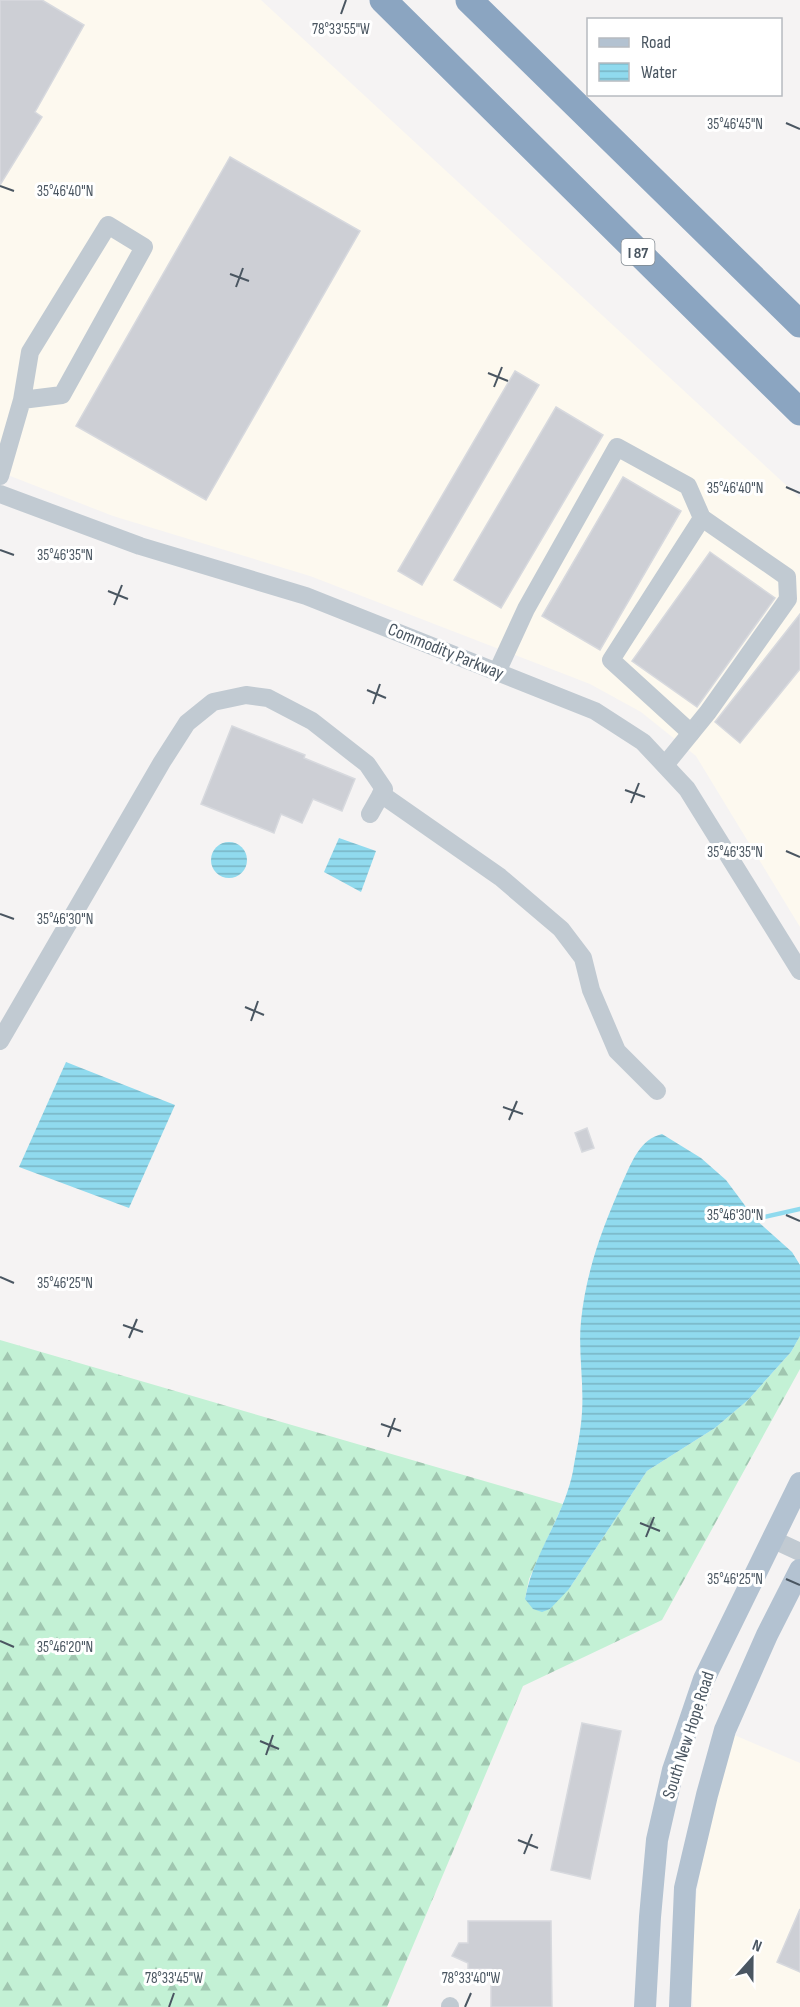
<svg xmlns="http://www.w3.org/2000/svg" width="800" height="2007" font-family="'Sofia Sans Condensed',sans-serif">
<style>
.commercial{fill:#fdf9ef}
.forest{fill:url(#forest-firs)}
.water{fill:url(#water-rules)}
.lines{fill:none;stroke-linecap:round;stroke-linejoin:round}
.stream{stroke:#90daee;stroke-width:4.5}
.building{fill:#cdcfd5;stroke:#d7d9de;stroke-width:1.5}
.minor{stroke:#c1cad2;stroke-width:18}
.major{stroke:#b3c2d1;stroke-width:22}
.highway{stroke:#8ba5c1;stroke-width:27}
.ticks{fill:none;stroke:#4a5661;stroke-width:2}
.labels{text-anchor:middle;stroke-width:6;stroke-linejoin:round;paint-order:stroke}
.shield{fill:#fff;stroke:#808990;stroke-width:1.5}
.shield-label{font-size:16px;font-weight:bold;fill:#4a5661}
.street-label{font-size:18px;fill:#4a5661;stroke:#fff}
.ticks-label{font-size:15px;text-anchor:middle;fill:#4a5661;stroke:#fff;stroke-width:6;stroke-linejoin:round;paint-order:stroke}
</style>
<defs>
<pattern id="forest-firs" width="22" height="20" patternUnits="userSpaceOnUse" patternTransform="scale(1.5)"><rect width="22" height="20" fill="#c3f1d5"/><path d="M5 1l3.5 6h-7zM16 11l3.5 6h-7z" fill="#a0c6b0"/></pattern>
<pattern id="water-rules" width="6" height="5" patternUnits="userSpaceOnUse" patternTransform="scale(1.5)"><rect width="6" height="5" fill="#90daee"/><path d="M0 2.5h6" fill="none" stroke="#78b4c4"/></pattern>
</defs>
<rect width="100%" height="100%" fill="#f5f3f3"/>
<!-- commercial -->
<g class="commercial">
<path d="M0 0H261L800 498V927L696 756 641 712 590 684 310 576 113 516 0 472Z"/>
<path d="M732 1734 800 1763V2007H693L690 1973 695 1904 708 1819Z"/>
</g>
<!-- forest -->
<path class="forest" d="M800 1336V1369L662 1620 523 1686 387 2007H0V1340L563 1504 529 1579 525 1599 569 1589 647 1471 715 1428 748 1400 791 1352Z"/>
<!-- water -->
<g class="water">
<path d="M339 838 376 851 361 892 324 872Z"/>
<circle cx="229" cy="860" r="18"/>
<path d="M66 1062 175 1105 129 1208 19 1167Z"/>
<path d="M662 1134 701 1158 726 1180 755 1219 792 1252 800 1265V1336L791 1352 748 1400 715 1428 647 1471 569 1589 550 1609 542 1612 533 1609 525 1599C533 1554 564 1517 573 1471 576 1452 581 1432 582 1412 584 1382 578 1351 581 1321 586 1271 603 1226 623 1181 632 1162 640 1139 662 1134Z"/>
</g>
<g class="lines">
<!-- stream -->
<path class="stream" d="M755 1219 800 1209"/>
</g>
<!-- building -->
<g class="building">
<path d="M0 0H42L84 25 35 112 42 117 0 185Z"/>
<path d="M230 157 360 231 206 500 76 426Z"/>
<path d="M515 371 539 385 422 585 398 571Z"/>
<path d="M556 407 603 435 501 608 454 580Z"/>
<path d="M623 477 681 511 600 650 542 616Z"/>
<path d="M710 552 775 598 697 707 632 661Z"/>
<path d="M800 614V669L740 743 715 722Z"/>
<path d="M232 726 305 755 304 758 355 779 342 811 313 799 302 823 281 814 274 833 201 804Z"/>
<path d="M587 1128 594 1148 582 1152 575 1133Z"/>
<path d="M582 1723 621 1731 590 1879 551 1870Z"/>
<path d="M800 1909V1972L777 1962Z"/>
<path d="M468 1921H551L552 2007H491V1969H468V1963L452 1956 459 1943H468Z"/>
</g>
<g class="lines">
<!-- minor -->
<g class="minor">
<path d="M0 476 22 400 30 352 108 225 144 247 62 395 22 400"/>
<path d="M0 494 140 546 306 596 595 711 643 742 687 789 800 971"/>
<path d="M497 672 526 609 617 447 688 486 702 518 787 577 788 599 708 712 665 765"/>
<path d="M691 733 611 660 702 518"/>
<path d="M381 794 500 877 561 929 583 958 591 990 617 1051 657 1091"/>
<path d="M0 1041 162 762 187 723 213 702 246 695 268 698 312 721 367 764 384 789 370 814"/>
<path d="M772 1539 800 1552"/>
<path d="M450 2007V2006"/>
</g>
<!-- major -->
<g class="major">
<path d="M645 2007 650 1917 657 1840 673 1770 704 1679 800 1483"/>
<path d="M680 2007 685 1888 707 1795 725 1730 767 1635 800 1570"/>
</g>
<!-- highway -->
<g class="highway">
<path d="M383 0 800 412"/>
<path d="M469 0 800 324"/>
</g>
</g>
<!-- ticks -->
<path class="ticks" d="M341 14 346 0M786 123 800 129M0 186 14 191M230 274 249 281M236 287 243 268M488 373 508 381M494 387 502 367M786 487 800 493M0 550 14 555M108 591 128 599M114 605 122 585M367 690 386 698M373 704 380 684M625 790 645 797M631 803 639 783M786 851 800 857M0 914 14 919M245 1007 264 1015M251 1021 258 1001M503 1107 523 1114M509 1120 517 1101M786 1215 800 1221M0 1277 14 1283M123 1325 143 1332M129 1338 137 1319M381 1424 401 1431M388 1437 395 1418M640 1523 660 1531M646 1537 654 1517M786 1579 800 1585M0 1641 14 1647M260 1741 279 1749M266 1755 273 1735M518 1840 538 1848M524 1854 532 1834M169 2007 174 1993M465 2007 471 1993"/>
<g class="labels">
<!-- shield labels -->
<rect class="shield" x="621.5" y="239" width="33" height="26" rx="4.5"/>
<g class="shield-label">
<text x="638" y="258">I 87</text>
</g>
<!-- street labels -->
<g class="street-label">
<text transform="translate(446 651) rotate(22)" y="6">Commodity Parkway</text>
<text transform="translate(688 1735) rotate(-72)" y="6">South New Hope Road</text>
</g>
</g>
<g class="ticks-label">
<text x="341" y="34">78°33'55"W</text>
<text x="735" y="129">35°46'45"N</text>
<text x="65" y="196">35°46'40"N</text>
<text x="735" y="493">35°46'40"N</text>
<text x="65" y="560">35°46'35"N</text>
<text x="735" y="857">35°46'35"N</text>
<text x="65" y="924">35°46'30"N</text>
<text x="735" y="1220">35°46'30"N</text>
<text x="65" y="1288">35°46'25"N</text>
<text x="735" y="1584">35°46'25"N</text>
<text x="65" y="1652">35°46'20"N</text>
<text x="174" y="1983">78°33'45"W</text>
<text x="471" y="1983">78°33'40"W</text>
</g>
<!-- legend -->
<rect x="587" y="18" width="195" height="78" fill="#ffffff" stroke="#b7bbc0" stroke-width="1.5"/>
<rect x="599" y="38" width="30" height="9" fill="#b3c2d1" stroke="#b7bbc0" stroke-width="1.5"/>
<text x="641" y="48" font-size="18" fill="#4a5661">Road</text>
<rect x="599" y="63" width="30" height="18" fill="url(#water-rules)" stroke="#b7bbc0" stroke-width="1.5"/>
<text x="641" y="78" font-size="18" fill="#4a5661">Water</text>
<!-- north arrow -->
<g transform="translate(752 1959) rotate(21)" stroke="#ffffff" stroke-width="4.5" paint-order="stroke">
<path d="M0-4.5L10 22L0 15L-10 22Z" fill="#4a5661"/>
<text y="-9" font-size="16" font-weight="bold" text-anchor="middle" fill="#4a5661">N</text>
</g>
</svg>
